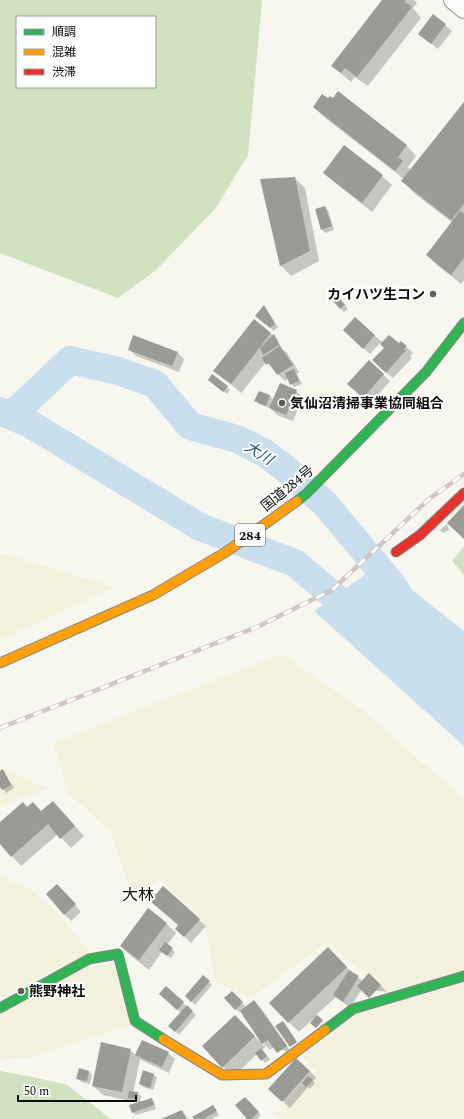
<svg xmlns="http://www.w3.org/2000/svg" width="464" height="1119" font-family="Spectral,'Noto Sans JP',serif">
<style>
.farmland{fill:#f3f2dd}
.forest{fill:#d0e2c0;fill-rule:evenodd}
.water{fill:#c9dfee}
.shadow{fill:#0003}
.lines{fill:none;stroke-linecap:round;stroke-linejoin:round}
.river{stroke:#c9dfee;stroke-width:28}
.building{fill:#9b9a95}
.street-casing{stroke:#92918e;stroke-width:20}
.fast-casing{stroke:#888884;stroke-width:11}
.slow-casing{stroke:#888884;stroke-width:11}
.jam-casing{stroke:#888884;stroke-width:11}
.street{stroke:#fefefd;stroke-width:18}
.fast{stroke:#30b455;stroke-width:9}
.slow{stroke:#ff9f0a;stroke-width:9}
.jam{stroke:#e5322d;stroke-width:9}
.rail-casing{stroke:#d3c6c4;stroke-width:4.5}
.rail{stroke:#fff;stroke-width:3;stroke-dasharray:9;stroke-linecap:butt}
.poi-dot{fill:#5e5e5b;stroke:#fff;stroke-width:1.5}
.labels{text-anchor:middle;stroke-width:4;stroke-linejoin:round;paint-order:stroke}
.shield{fill:#fff;stroke:#545454;stroke-width:1}
.shield-label{font-size:13px;font-weight:bold;fill:#0b0b0b}
.poi-label{font-size:14px;font-weight:bold;fill:#0b0b0b;stroke:#fff;text-anchor:start}
.street-label{font-size:14px;fill:#0b0b0b;stroke:#fff}
.water-label{font-size:15px;font-style:italic;fill:#24588c;stroke:#fff}
.quarter-label{font-size:16px;fill:#0b0b0b;stroke:#fff}
</style>
<rect width="100%" height="100%" fill="#f8f7ef"/>
<!-- farmland -->
<g class="farmland">
<path d="M0 553 115 587 0 640Z"/>
<path d="M282 654 360 708 464 799V970L386 993 327 942 251 998 215 982 204 920 159 879 134 902 110 831 69 794 53 743Z"/>
<path d="M0 766 48 789 0 806Z"/>
<path d="M0 875 33 891 60 915 89 952 0 998Z"/>
<path d="M113 961 129 1025 28 1058 0 1059V1014L90 966Z"/>
<path d="M464 983V1119H281L274 1116 316 1071 303 1057 357 1015Z"/>
</g>
<!-- forest -->
<g class="forest">
<path d="M0 0H262L248 155 215 209 155 271 118 298 0 253ZM17 17H155V87H17Z"/>
<path d="M463 547H464V575L452 561Z"/>
<path d="M0 1071 33 1077 67 1085 111 1119H0Z"/>
</g>
<!-- water -->
<path class="water" d="M388 558 389 568 407 586 464 631V746L314 611Z"/>
<!-- shadow -->
<g class="shadow">
<path d="M384 0H414L417 3 413 8 421 18 368 86 355 77 351 82 332 66Z"/>
<path d="M433 15 452 31 438 49 419 34Z"/>
<path d="M338 93 407 146 416 156 408 167 411 170 464 103V280L461 284 437 265 427 255 453 223 415 194 403 181 404 179 324 117 314 107 328 100H333Z"/>
<path d="M324 173 382 176 392 185 372 212 334 182Z"/>
<path d="M295 178 305 188 319 261 291 276 281 266 261 180Z"/>
<path d="M325 207 328 210 334 230 325 233 322 229Z"/>
<path d="M334 300H341L348 309 344 312Z"/>
<path d="M267 310 278 327 274 331 256 316Z"/>
<path d="M355 318 383 343 399 345 401 342 413 353 410 356 412 358 393 378 380 367 385 348 380 343 370 354 351 337Z"/>
<path d="M270 333 277 338 282 349 287 353 299 372 297 374 302 384 294 387 288 379 285 381 266 362 241 393 215 371Z"/>
<path d="M129 349 177 352 184 359 179 372 136 356Z"/>
<path d="M369 361 390 381 370 404 355 390Z"/>
<path d="M212 383 227 387 230 390 227 394Z"/>
<path d="M296 391 303 397 293 421 277 415 269 407V408L259 404 255 401 259 392 270 396 273 400Z"/>
<path d="M447 524 449 530 443 533 440 530Z"/>
<path d="M3 771 14 788 6 793 0 785V772Z"/>
<path d="M53 802 84 836 71 848 58 834 21 866 0 843V823L28 808 41 812Z"/>
<path d="M163 888 206 926 191 943 183 935Z"/>
<path d="M64 892 81 912 71 921 64 914Z"/>
<path d="M166 923 176 933 167 945 175 952 171 958 162 952 149 970 131 956 121 946Z"/>
<path d="M338 958 352 973 363 981 369 974 387 992 362 989 350 1008 336 997 316 1015 325 1024 314 1018 299 1032 270 1003Z"/>
<path d="M203 977 212 985 195 1005 186 996Z"/>
<path d="M232 992 246 1007 254 1002 261 1008 292 1053 274 1047 270 1050 266 1046 262 1050 270 1059 265 1063 257 1054 233 1077 223 1067 245 1026 264 1046 265 1045 240 1011 239 1012 225 998Z"/>
<path d="M163 997 183 1003 196 1015 179 1035 173 1029 181 1013Z"/>
<path d="M130 1050 136 1055 168 1053 175 1059 169 1073 143 1061 140 1059 133 1093H138L141 1096 140 1102 131 1101 103 1095 93 1086Z"/>
<path d="M310 1071 316 1078 313 1081 315 1083 310 1089 308 1087 290 1108 276 1095Z"/>
<path d="M89 1072 92 1075 90 1084 81 1082 77 1078Z"/>
<path d="M154 1075 157 1078 153 1090 143 1087 140 1084Z"/>
<path d="M151 1099 154 1102 156 1109 136 1115 133 1112Z"/>
<path d="M248 1101 261 1115 257 1119H249Z"/>
<path d="M213 1106 219 1115 212 1119H195Z"/>
<path d="M182 1111 189 1119H163Z"/>
</g>
<g class="lines">
<!-- river -->
<g class="river">
<path d="M0 411 30 424 200 527 295 563 363 621"/>
<path d="M11 416 70 360 118 371 155 384 190 426 237 439 263 452 286 469 325 504 392 584 400 597"/>
</g>
</g>
<!-- building -->
<g class="building">
<path d="M382 0H406L405 2 412 7 357 77 345 68 341 73 331 66Z"/>
<path d="M433 14 446 24 431 44 418 34Z"/>
<path d="M338 91 407 145 398 157 403 161 395 171 313 107 322 94 328 98 330 96 333 98Z"/>
<path d="M464 102V204L451 220 401 181Z"/>
<path d="M344 145 383 175 362 203 323 173Z"/>
<path d="M295 177 310 251 280 266 260 179Z"/>
<path d="M325 206 332 226 321 230 315 209Z"/>
<path d="M460 211 464 214V258L451 275 426 255Z"/>
<path d="M338 296 345 305 340 309 332 300Z"/>
<path d="M264 305 275 324 270 328 255 316Z"/>
<path d="M355 317 375 335 363 349 343 330Z"/>
<path d="M254 319 271 333 231 384 213 371Z"/>
<path d="M274 334 279 345 263 355 260 348Z"/>
<path d="M133 335 178 352 172 366 128 350Z"/>
<path d="M389 335 399 343 401 341 407 346 404 349 406 350 386 373 372 360 384 348 380 344Z"/>
<path d="M280 346 293 365 277 375 269 363 266 365 262 358Z"/>
<path d="M369 360 384 374 363 398 347 384Z"/>
<path d="M294 369 299 381 290 385 285 373Z"/>
<path d="M212 374 228 386 223 392 208 380Z"/>
<path d="M280 383 297 390 286 415 269 408Z"/>
<path d="M259 391 270 395 266 406 254 401Z"/>
<path d="M464 505V539L447 523Z"/>
<path d="M3 769 11 785 2 790 0 787V771Z"/>
<path d="M53 801 75 826 60 839 48 824 11 857 0 844V822L23 802 27 807 33 802 41 811Z"/>
<path d="M57 884 76 904 64 915 46 894Z"/>
<path d="M163 886 200 919 184 937 175 929 178 925 150 901Z"/>
<path d="M148 908 167 923 139 960 120 946Z"/>
<path d="M165 942 173 948 167 956 159 950Z"/>
<path d="M328 947 347 967 288 1023 269 1003Z"/>
<path d="M349 970 359 976 343 1002 333 995Z"/>
<path d="M369 973 381 985 369 998 357 986Z"/>
<path d="M203 975 210 981 191 1002 185 996Z"/>
<path d="M166 986 184 1002 177 1010 159 994Z"/>
<path d="M232 991 243 1002 235 1010 224 998Z"/>
<path d="M254 1000 287 1046 277 1053 268 1040 262 1044 240 1011Z"/>
<path d="M187 1005 193 1011 175 1032 168 1026Z"/>
<path d="M235 1015 255 1036 222 1068 202 1046Z"/>
<path d="M317 1015 323 1020 316 1028 310 1023Z"/>
<path d="M283 1021 297 1042 290 1047 275 1026Z"/>
<path d="M142 1040 169 1052 162 1067 135 1055Z"/>
<path d="M101 1042 131 1049 122 1092 92 1086Z"/>
<path d="M261 1048 267 1056 261 1061 255 1053Z"/>
<path d="M296 1058 310 1071 282 1102 268 1089Z"/>
<path d="M79 1068 89 1071 87 1081 76 1079Z"/>
<path d="M143 1070 154 1074 150 1088 139 1084Z"/>
<path d="M308 1076 313 1080 306 1087 302 1083Z"/>
<path d="M129 1091 138 1092 137 1099 128 1098Z"/>
<path d="M245 1097 259 1112 251 1119H247L235 1105Z"/>
<path d="M152 1098 154 1105 132 1113 129 1105Z"/>
<path d="M213 1105 217 1111 203 1119H194L192 1117Z"/>
<path d="M182 1110 186 1119H161Z"/>
</g>
<g class="lines">
<!-- street casing -->
<g class="street-casing">
<path id="street" d="M453 0 464 9"/>
</g>
<!-- fast casing -->
<g class="fast-casing">
<g id="fast">
<path d="M297 501 306 494 426 372 464 323"/>
<path d="M0 1008 89 959 118 954 135 1021 163 1039"/>
<path d="M325 1030 353 1009 464 976"/>
</g>
</g>
<!-- slow casing -->
<g class="slow-casing">
<g id="slow">
<path d="M0 663 153 595 226 552 297 501"/>
<path d="M163 1039 222 1075 266 1074 325 1030"/>
</g>
</g>
<!-- jam casing -->
<g class="jam-casing">
<path id="jam" d="M396 552 420 535 464 493"/>
</g>
<!-- street -->
<use href="#street" class="street"/>
<!-- fast -->
<use href="#fast" class="fast"/>
<!-- slow -->
<use href="#slow" class="slow"/>
<!-- jam -->
<use href="#jam" class="jam"/>
<!-- rail casing -->
<g class="rail-casing">
<path id="rail" d="M0 728 257 627 332 590 429 499 464 474"/>
</g>
<!-- rail -->
<use href="#rail" class="rail"/>
</g>
<!-- markers -->
<g class="poi-dot">
<circle cx="433" cy="294" r="4"/>
<circle cx="282" cy="403" r="4"/>
<circle cx="21" cy="991" r="4"/>
</g>
<g class="labels">
<!-- shield labels -->
<rect class="shield" x="235" y="524" width="30" height="22" rx="3"/>
<g class="shield-label">
<text x="250" y="540">284</text>
</g>
<!-- poi labels -->
<g class="poi-label">
<text x="425" y="299" text-anchor="end">カイハツ生コン</text>
<text x="290" y="408">気仙沼清掃事業協同組合</text>
<text x="29" y="996">熊野神社</text>
</g>
<!-- street labels -->
<g class="street-label">
<text transform="translate(287 488) rotate(-39)" y="5">国道284号</text>
</g>
<!-- water labels -->
<g class="water-label">
<text transform="translate(259 453) rotate(32)" y="5">大川</text>
</g>
<!-- quarter labels -->
<g class="quarter-label">
<text x="138" y="900">大林</text>
</g>
</g>
<!-- legend -->
<rect x="16" y="16" width="140" height="72" fill="#ffffff" stroke="#9d9d9d"/>
<rect x="24" y="29" width="20" height="6" fill="#30b455" stroke="#9d9d9d"/>
<text x="52" y="36" font-size="12" fill="#0b0b0b">順調</text>
<rect x="24" y="49" width="20" height="6" fill="#ff9f0a" stroke="#9d9d9d"/>
<text x="52" y="56" font-size="12" fill="#0b0b0b">混雑</text>
<rect x="24" y="69" width="20" height="6" fill="#e5322d" stroke="#9d9d9d"/>
<text x="52" y="76" font-size="12" fill="#0b0b0b">渋滞</text>
<!-- scale -->
<path d="M18 1095v6h118v-6" fill="none" stroke="#0b0b0b" stroke-width="2"/>
<text x="24" y="1095" font-size="12" fill="#0b0b0b" stroke="#ffffff" stroke-width="3" paint-order="stroke">50 m</text>
</svg>
